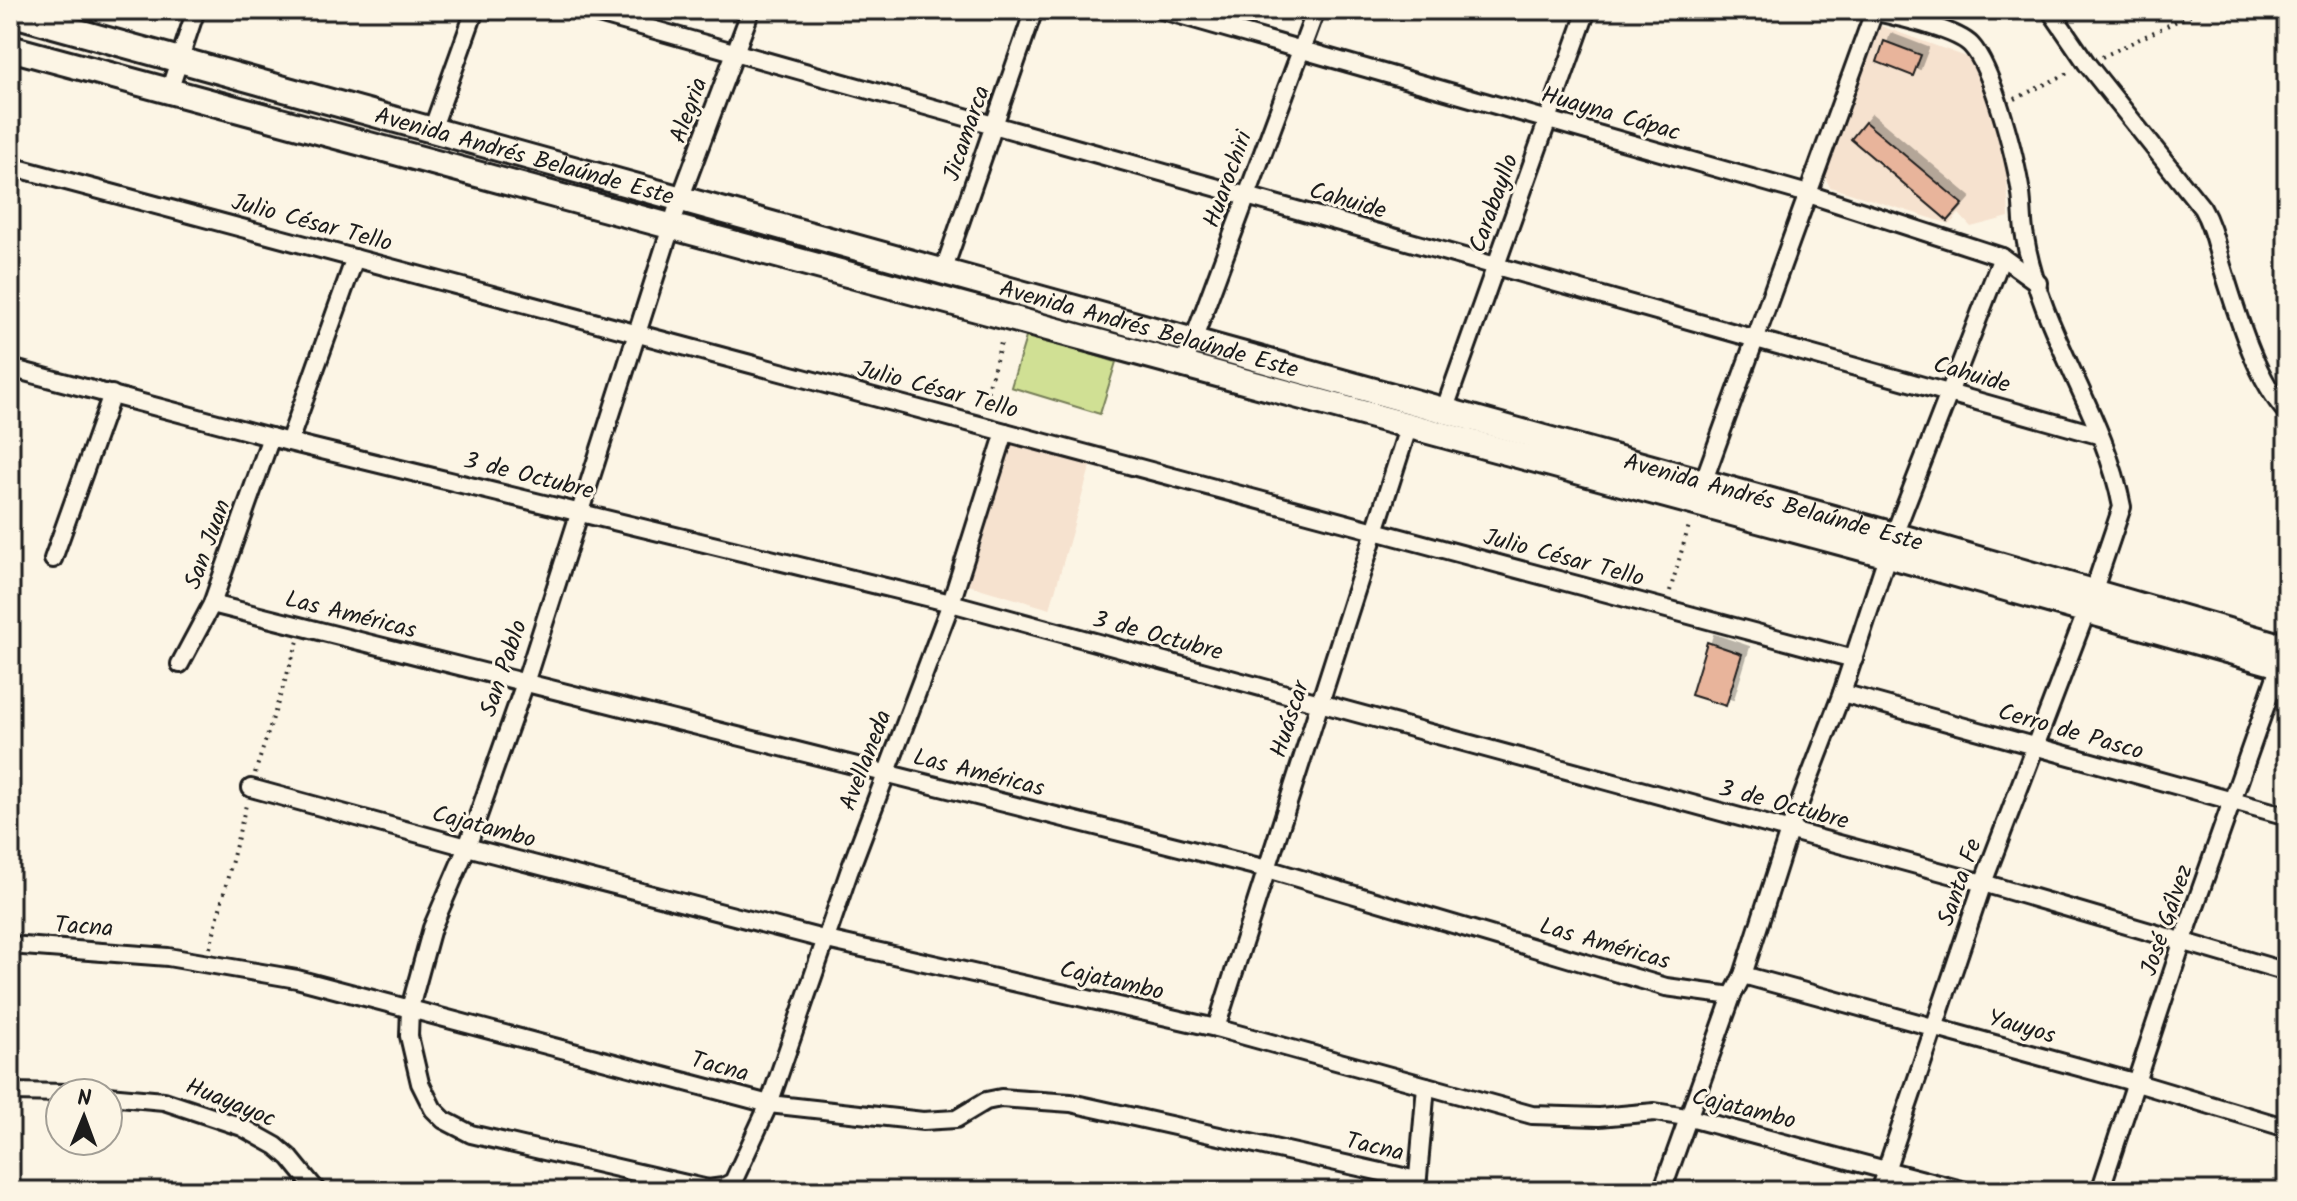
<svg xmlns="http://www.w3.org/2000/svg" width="2297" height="1201" font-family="Kalam,sans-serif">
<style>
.built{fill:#f6e2cf}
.green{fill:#d0e094;stroke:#767e58;stroke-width:2}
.building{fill:#e8b49b;stroke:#1c1c1c;stroke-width:2;filter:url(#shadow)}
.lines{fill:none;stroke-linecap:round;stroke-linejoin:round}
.street-casing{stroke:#1c1c1c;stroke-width:22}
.secondary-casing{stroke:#1c1c1c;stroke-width:30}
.path{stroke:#1c1c1c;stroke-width:4;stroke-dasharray:2 6;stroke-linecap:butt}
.street{stroke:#fcf5e5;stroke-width:16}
.secondary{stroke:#fcf5e5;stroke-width:24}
.labels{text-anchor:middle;stroke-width:6;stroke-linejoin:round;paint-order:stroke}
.street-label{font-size:24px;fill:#1c1c1c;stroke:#fcf5e5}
</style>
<defs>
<filter id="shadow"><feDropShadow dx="7" dy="-7" stdDeviation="0" flood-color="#0004"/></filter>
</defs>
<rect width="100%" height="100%" fill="#fcf5e5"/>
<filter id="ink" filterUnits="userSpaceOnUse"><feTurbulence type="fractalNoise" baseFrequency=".0125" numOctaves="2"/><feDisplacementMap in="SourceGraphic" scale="16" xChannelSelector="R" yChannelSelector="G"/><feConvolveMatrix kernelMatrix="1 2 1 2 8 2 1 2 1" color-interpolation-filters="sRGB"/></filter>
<g filter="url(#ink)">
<!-- built -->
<g class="built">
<path d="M1878 25 1975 60 2006 161 2009 217 1971 227 1959 214 1950 224 1830 187 1825 177Z"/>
<path d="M1011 435 1093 457 1050 609 965 584Z"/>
</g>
<!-- green -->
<path class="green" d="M1027 334 1116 362 1100 414 1011 387Z"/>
<!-- building -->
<g class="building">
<path d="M1884 41 1921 55 1913 76 1877 62Z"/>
<path d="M1865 122 1963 204 1948 221 1851 139Z"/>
<path d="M1707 642 1742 654 1726 706 1691 695Z"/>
</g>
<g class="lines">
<!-- street casing -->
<g class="street-casing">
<g id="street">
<path d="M584 10 2098 435"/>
<path d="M751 10 680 199 525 683 467 847 432 928 410 1008 409 1036 420 1083 433 1109 444 1120 471 1134 708 1189 723 1187 733 1182 769 1104 849 872 951 603 1005 432"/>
<path d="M1162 10 1808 194 2002 257 2038 283"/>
<path d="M1868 10C1892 16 1955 28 1971 45 1993 68 2016 160 2021 194 2023 208 2022 223 2025 237 2040 332 2105 414 2122 507L2087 610 1983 883 1879 1191"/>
<path d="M2050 10 2087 64 2202 208C2213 227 2216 246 2222 266 2237 313 2254 376 2287 413"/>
<path d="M169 91 196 10"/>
<path d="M432 130 475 10"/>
<path d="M10 166 1854 659"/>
<path d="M943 272 1034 10"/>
<path d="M1184 365 1316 10"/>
<path d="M10 368 289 442 951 603 1983 883 2287 972"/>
<path d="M1444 411 1587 10"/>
<path d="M289 442 355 258"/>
<path d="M1700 491 1874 12"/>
<path d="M53 559 112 394"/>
<path d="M212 604 1267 869 1666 987 1732 996"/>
<path d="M180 664 212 604 271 437"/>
<path d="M1842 693 2287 816"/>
<path d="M251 788 467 847 827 940 1216 1028 1532 1115 1599 1117 1655 1112 1686 1117 1965 1191"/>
<path d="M10 945 168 957 297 979 769 1104 923 1121 956 1119 986 1101 1001 1098 1071 1103 1417 1180"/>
<path d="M1743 975 2137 1083 2287 1128"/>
<path d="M1216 1028 1409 425"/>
<path d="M10 1092 69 1093"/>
<path d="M108 1096 164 1101 242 1127 276 1146 290 1158 317 1191"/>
<path d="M1417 1188 1426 1086"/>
<path d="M1662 1191 1732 996 1743 975 1789 831 1842 693 1894 535 2002 257"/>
<path d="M2100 1191 2182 943 2280 665"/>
</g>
</g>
<!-- secondary casing -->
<g class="secondary-casing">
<g id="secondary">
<path id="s1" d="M10 13 1894 535 2287 648"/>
<path d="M10 48 1888 555 2287 667"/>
</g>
</g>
<!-- path -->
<g class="path">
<path d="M2102 57 2200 10"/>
<path d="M2015 99 2072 71"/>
<path d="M983 407 1002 339"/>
<path d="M1670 591 1690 522"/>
<path d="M255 773 298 641"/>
<path d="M210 948 246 805"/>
</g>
<!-- street -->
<use href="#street" class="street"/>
<!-- secondary -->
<use href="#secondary" class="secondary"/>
</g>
</g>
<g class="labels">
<!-- street labels -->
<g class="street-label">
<text transform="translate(688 110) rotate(-70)" y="8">Alegria</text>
<text transform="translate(1611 113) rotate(16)" y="8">Huayna Cápac</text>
<text transform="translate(966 133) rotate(-71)" y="8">Jicamarca</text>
<text dy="8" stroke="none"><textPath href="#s1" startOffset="534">Avenida Andrés Belaúnde Este</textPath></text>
<text transform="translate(1227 179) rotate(-70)" y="8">Huarochiri</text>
<text transform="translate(1348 200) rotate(16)" y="8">Cahuide</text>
<text transform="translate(1493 203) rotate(-70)" y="8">Carabayllo</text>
<text transform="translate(312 222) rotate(15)" y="8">Julio César Tello</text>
<text dy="8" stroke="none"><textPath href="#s1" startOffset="1182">Avenida Andrés Belaúnde Este</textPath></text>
<text transform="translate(1972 374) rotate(16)" y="8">Cahuide</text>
<text transform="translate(938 389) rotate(15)" y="8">Julio César Tello</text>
<text transform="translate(529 475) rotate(14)" y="8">3 de Octubre</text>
<text dy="8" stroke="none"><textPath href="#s1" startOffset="1830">Avenida Andrés Belaúnde Este</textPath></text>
<text transform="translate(207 544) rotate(-70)" y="8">San Juan</text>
<text transform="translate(1564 557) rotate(15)" y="8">Julio César Tello</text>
<text transform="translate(351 614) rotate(14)" y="8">Las Américas</text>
<text transform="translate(1158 635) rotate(15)" y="8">3 de Octubre</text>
<text transform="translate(503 668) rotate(-71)" y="8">San Pablo</text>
<text transform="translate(1289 719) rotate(-72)" y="8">Huáscar</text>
<text transform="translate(2071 731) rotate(16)" y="8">Cerro de Pasco</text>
<text transform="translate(865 760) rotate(-69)" y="8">Avellaneda</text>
<text transform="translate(979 772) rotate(14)" y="8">Las Américas</text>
<text transform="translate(1784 804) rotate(15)" y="8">3 de Octubre</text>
<text transform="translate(484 826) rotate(15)" y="8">Cajatambo</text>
<text transform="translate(1959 882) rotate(-71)" y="8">Santa Fe</text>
<text transform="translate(2166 920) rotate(-71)" y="8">José Gálvez</text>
<text transform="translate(84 926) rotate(4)" y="8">Tacna</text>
<text transform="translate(1605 943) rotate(16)" y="8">Las Américas</text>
<text transform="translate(1112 980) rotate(13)" y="8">Cajatambo</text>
<text transform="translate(2022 1026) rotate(16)" y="8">Yauyos</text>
<text transform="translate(720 1066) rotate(15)" y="8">Tacna</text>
<text transform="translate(231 1102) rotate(22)" y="8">Huayayoc</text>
<text transform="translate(1744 1108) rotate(14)" y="8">Cajatambo</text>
<text transform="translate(1375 1146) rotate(13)" y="8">Tacna</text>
</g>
</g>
<!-- margin -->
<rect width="2297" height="1201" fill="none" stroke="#fcf5e5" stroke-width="40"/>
<rect x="20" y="20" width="2257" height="1161" fill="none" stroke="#1c1c1c" stroke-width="3" filter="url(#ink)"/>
<!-- north arrow -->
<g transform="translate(84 1117) rotate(1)"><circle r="38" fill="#fcf5e5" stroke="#a29e95" stroke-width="2"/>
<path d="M0-6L14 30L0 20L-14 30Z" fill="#1c1c1c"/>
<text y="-12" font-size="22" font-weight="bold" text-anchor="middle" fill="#1c1c1c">N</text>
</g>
</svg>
